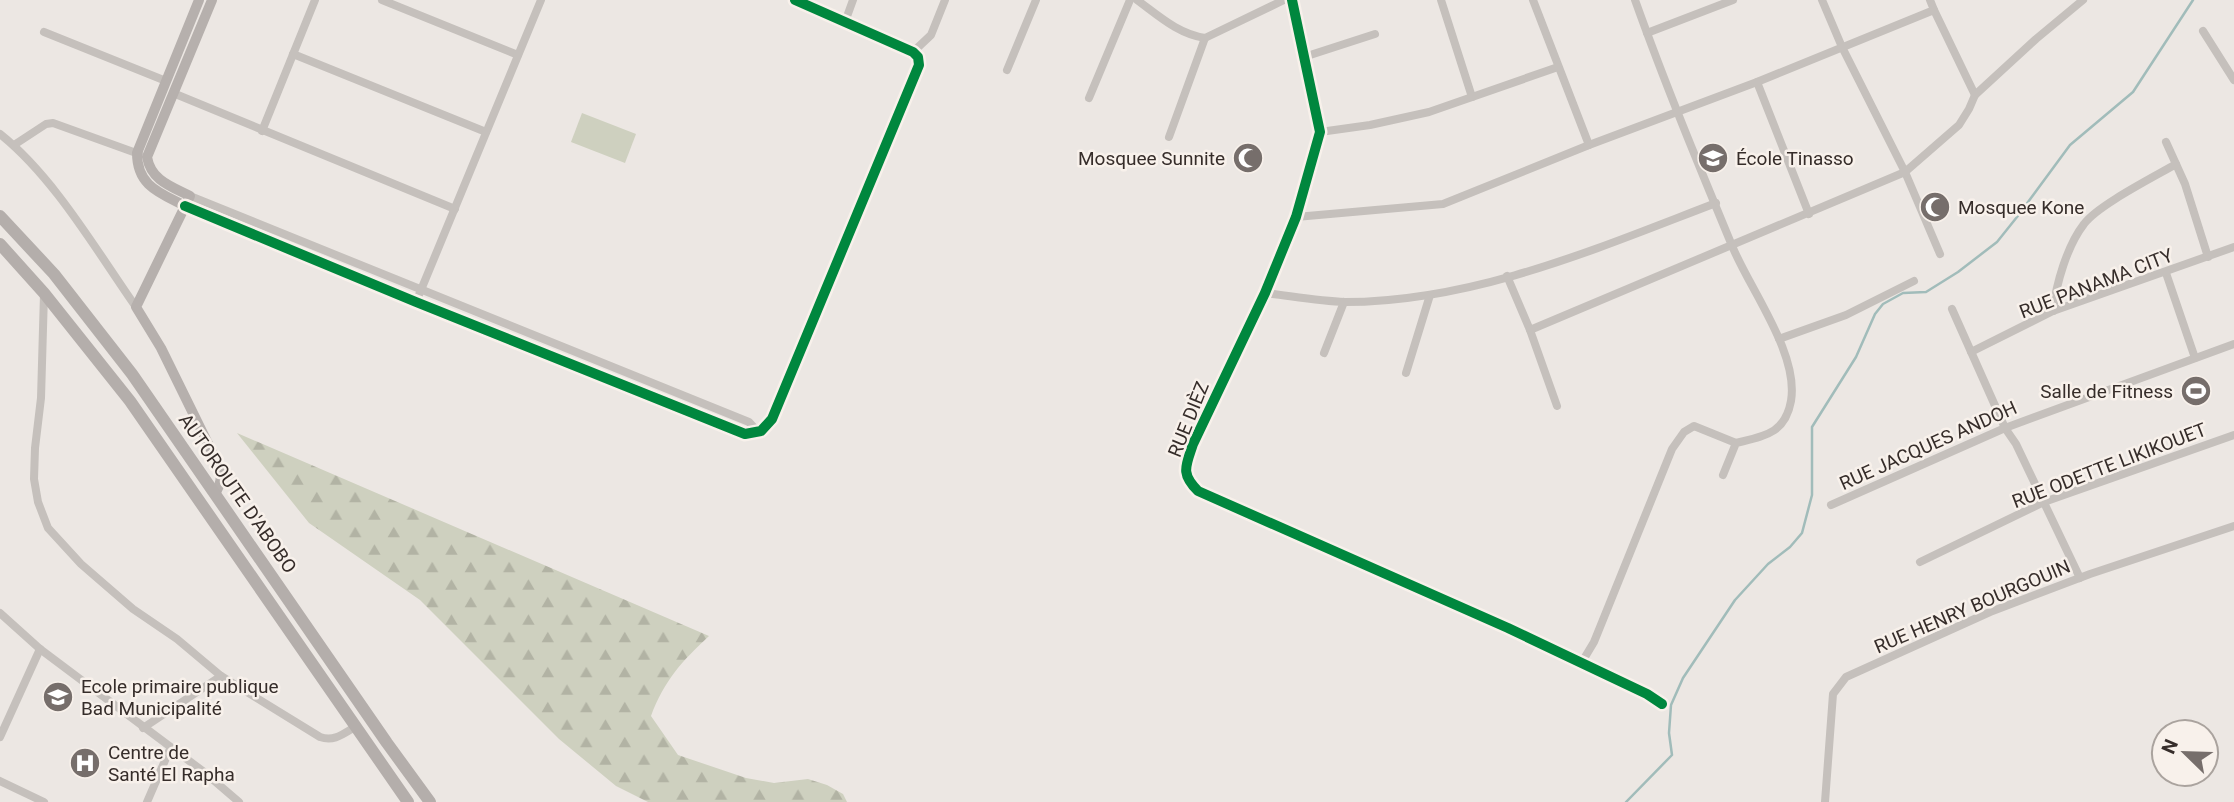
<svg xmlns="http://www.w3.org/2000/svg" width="2234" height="802" font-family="Roboto,sans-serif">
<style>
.green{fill:#ced0bf}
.forest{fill:url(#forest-firs)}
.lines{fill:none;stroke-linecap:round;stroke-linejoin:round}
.stream{stroke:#a1bcba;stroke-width:2.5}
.minor{stroke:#c5c0bc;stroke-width:8}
.secondary{stroke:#b6b0ad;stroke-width:10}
.primary{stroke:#b4aeab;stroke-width:12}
.cycleway-casing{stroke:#f8f1eb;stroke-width:15}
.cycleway{stroke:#00873e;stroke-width:10}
.labels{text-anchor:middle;stroke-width:5;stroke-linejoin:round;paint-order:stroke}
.poi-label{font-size:19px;fill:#362d2a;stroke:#f8f1eb;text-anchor:start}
.street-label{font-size:19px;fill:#362d2a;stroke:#f8f1eb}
</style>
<defs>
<pattern id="forest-firs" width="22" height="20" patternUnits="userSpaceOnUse" patternTransform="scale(1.75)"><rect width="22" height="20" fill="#ced0bf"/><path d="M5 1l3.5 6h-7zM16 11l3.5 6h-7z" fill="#b2b3a4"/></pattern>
</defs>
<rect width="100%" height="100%" fill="#ece7e3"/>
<!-- green -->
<path class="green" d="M582 113 636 134 625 163 571 142Z"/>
<!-- forest -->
<path class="forest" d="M237 433 709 636C682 661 664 681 651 716L678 755 746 778 774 783 808 779 827 785 843 794 847 802H648L616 786 559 739 420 600 309 523Z"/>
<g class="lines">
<!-- stream -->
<path class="stream" d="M1626 802 1672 755 1669 733 1671 705 1683 678 1735 600 1768 564 1790 547 1802 533 1812 495V427L1856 357 1875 314 1883 304 1903 293 1926 292 1958 272 1997 242 2017 217 2070 145 2133 92 2193 0"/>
<!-- minor -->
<g class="minor">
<path d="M382 0 518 55"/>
<path d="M1137 0C1159 16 1178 34 1205 38L1284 0"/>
<path d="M1292 0 1320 132 1296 217 1265 293 1193 444C1186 466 1180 473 1198 491L1508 628 1647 694 1662 704"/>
<path d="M1441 0 1472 97"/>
<path d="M1533 0 1589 145"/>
<path d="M1635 0C1665 84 1699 166 1733 248 1751 291 1799 354 1791 401 1785 434 1764 436 1736 443L1723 475"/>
<path d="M1822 0 1842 47 1905 172 1940 254"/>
<path d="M1934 10 1975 95 2036 39 2083 0"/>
<path d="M845 22 853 0"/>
<path d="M2203 31 2234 80"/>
<path d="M44 32 166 81"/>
<path d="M1647 33 1733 0"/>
<path d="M913 52 931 35 945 0"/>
<path d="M293 54 486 132"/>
<path d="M1304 57 1375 34"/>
<path d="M1007 70 1036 0"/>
<path d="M1757 82 1809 214"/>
<path d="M173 93 455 209"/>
<path d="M1089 98 1130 0"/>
<path d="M262 131 315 0"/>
<path d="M1320 132 1370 125 1429 112 1558 67"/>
<path d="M0 134C54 177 96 250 136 307"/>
<path d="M1169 137 1205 38"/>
<path d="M2166 142 2185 184 2208 257"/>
<path d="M14 145 46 124 53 123 139 154"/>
<path d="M190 196 749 422 758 432"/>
<path d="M185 206 416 302 745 434 761 431 772 419 919 65 918 57 913 52 795 0"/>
<path d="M1296 217 1443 204 1589 145 1757 82 1934 10 1930 0"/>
<path d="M2166 273 2195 358"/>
<path d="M1507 276 1530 330 1557 406"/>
<path d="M1265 293C1291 296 1319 301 1345 302 1474 302 1598 248 1716 203"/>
<path d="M44 294 41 398 35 448 34 479 38 502 48 528 81 564 133 609 177 639 221 676 320 737C334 742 343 734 355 727"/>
<path d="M416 302 541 0"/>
<path d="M1952 309 2005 428 2016 444 2080 578"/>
<path d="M2053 311C2056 284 2067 246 2084 224 2098 205 2154 177 2176 164"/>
<path d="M1530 330 1905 172 1959 125 1969 109 1975 95"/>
<path d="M1779 339 1846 315 1914 281"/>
<path d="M1971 352 2053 311 2234 247"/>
<path d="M1324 353 1344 302"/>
<path d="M1406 373 1430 295"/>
<path d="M1831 505 2005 428 2234 344"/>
<path d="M1920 562 2044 502 2234 435"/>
<path d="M0 613 40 649 204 772 239 802"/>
<path d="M1582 662 1594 642 1672 449 1684 432 1694 426 1736 443"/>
<path d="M143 728 221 676"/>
<path d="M0 737 40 649"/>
<path d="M0 781 44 802"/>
<path d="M147 802 170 749"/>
<path d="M1825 802 1833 694 1846 677 1990 612 2090 574 2234 526"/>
</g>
<!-- secondary -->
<g class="secondary">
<path d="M212 0 147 157C151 180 170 186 190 196L136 307 161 348 219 466C222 477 221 484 215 494"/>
<path d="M185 206C160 193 137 186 137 153L199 0"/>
</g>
<!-- primary -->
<g class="primary">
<path d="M0 216 54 274 132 374 387 743 430 802"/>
<path d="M0 244 44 293 130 401 408 802"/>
</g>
<!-- cycleway casing -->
<g class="cycleway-casing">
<g id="cycleway">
<path d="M1292 0 1320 132 1296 217 1265 293 1193 444C1186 466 1180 473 1198 491L1508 628 1647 694 1662 704"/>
<path d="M185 206 416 302 745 434 761 431 772 419 919 65 918 57 913 52 795 0"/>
</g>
</g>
<!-- cycleway -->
<use href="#cycleway" class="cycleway"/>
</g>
<!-- icons -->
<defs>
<g id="mosque-disc" transform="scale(1.575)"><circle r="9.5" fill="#766e6b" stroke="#f8f1eb"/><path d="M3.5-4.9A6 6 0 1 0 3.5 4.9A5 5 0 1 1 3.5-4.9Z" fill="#fff"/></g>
<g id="school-disc" transform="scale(1.575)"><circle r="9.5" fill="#766e6b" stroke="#f8f1eb"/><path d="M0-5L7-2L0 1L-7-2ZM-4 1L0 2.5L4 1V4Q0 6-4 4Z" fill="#fff"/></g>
<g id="stadium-disc" transform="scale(1.575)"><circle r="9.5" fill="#766e6b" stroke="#f8f1eb"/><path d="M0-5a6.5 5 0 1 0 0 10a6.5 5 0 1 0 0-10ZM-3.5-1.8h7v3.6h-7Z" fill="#fff"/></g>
<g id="hospital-disc" transform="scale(1.575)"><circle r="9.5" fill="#766e6b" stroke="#f8f1eb"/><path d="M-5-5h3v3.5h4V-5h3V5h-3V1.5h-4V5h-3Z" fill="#fff"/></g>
</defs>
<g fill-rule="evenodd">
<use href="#mosque-disc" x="1248" y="158"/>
<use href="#school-disc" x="1713" y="158"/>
<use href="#mosque-disc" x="1935" y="207"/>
<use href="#stadium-disc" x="2196" y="391"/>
<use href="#school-disc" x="58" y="697"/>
<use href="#hospital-disc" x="85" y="763"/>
</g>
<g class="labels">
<!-- poi labels -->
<g class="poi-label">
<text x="1225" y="165" text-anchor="end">Mosquee Sunnite</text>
<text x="1736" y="165">École Tinasso</text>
<text x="1958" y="214">Mosquee Kone</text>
<text x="2173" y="398" text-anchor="end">Salle de Fitness</text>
<text x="81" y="693">Ecole primaire publique<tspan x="81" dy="22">Bad Municipalité</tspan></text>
<text x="108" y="759">Centre de<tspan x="108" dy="22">Santé El Rapha</tspan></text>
</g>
<!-- street labels -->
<g class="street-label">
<text transform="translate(2096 283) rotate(-21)" y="7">RUE PANAMA CITY</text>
<text transform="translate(1188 419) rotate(-68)" y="7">RUE DIÈZ</text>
<text transform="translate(1928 445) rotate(-24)" y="7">RUE JACQUES ANDOH</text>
<text transform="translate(2109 465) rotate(-21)" y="7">RUE ODETTE LIKIKOUET</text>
<text transform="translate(238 493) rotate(55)" y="7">AUTOROUTE D'ABOBO</text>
<text transform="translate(1972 606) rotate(-23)" y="7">RUE HENRY BOURGOUIN</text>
</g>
</g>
<!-- north arrow -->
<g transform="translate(2185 753) rotate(293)"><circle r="33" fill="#f8f1eb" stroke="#aaa39e" stroke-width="2"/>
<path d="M0-5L12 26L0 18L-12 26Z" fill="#766e6b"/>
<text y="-10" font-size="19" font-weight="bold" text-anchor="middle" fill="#362d2a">N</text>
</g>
</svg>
